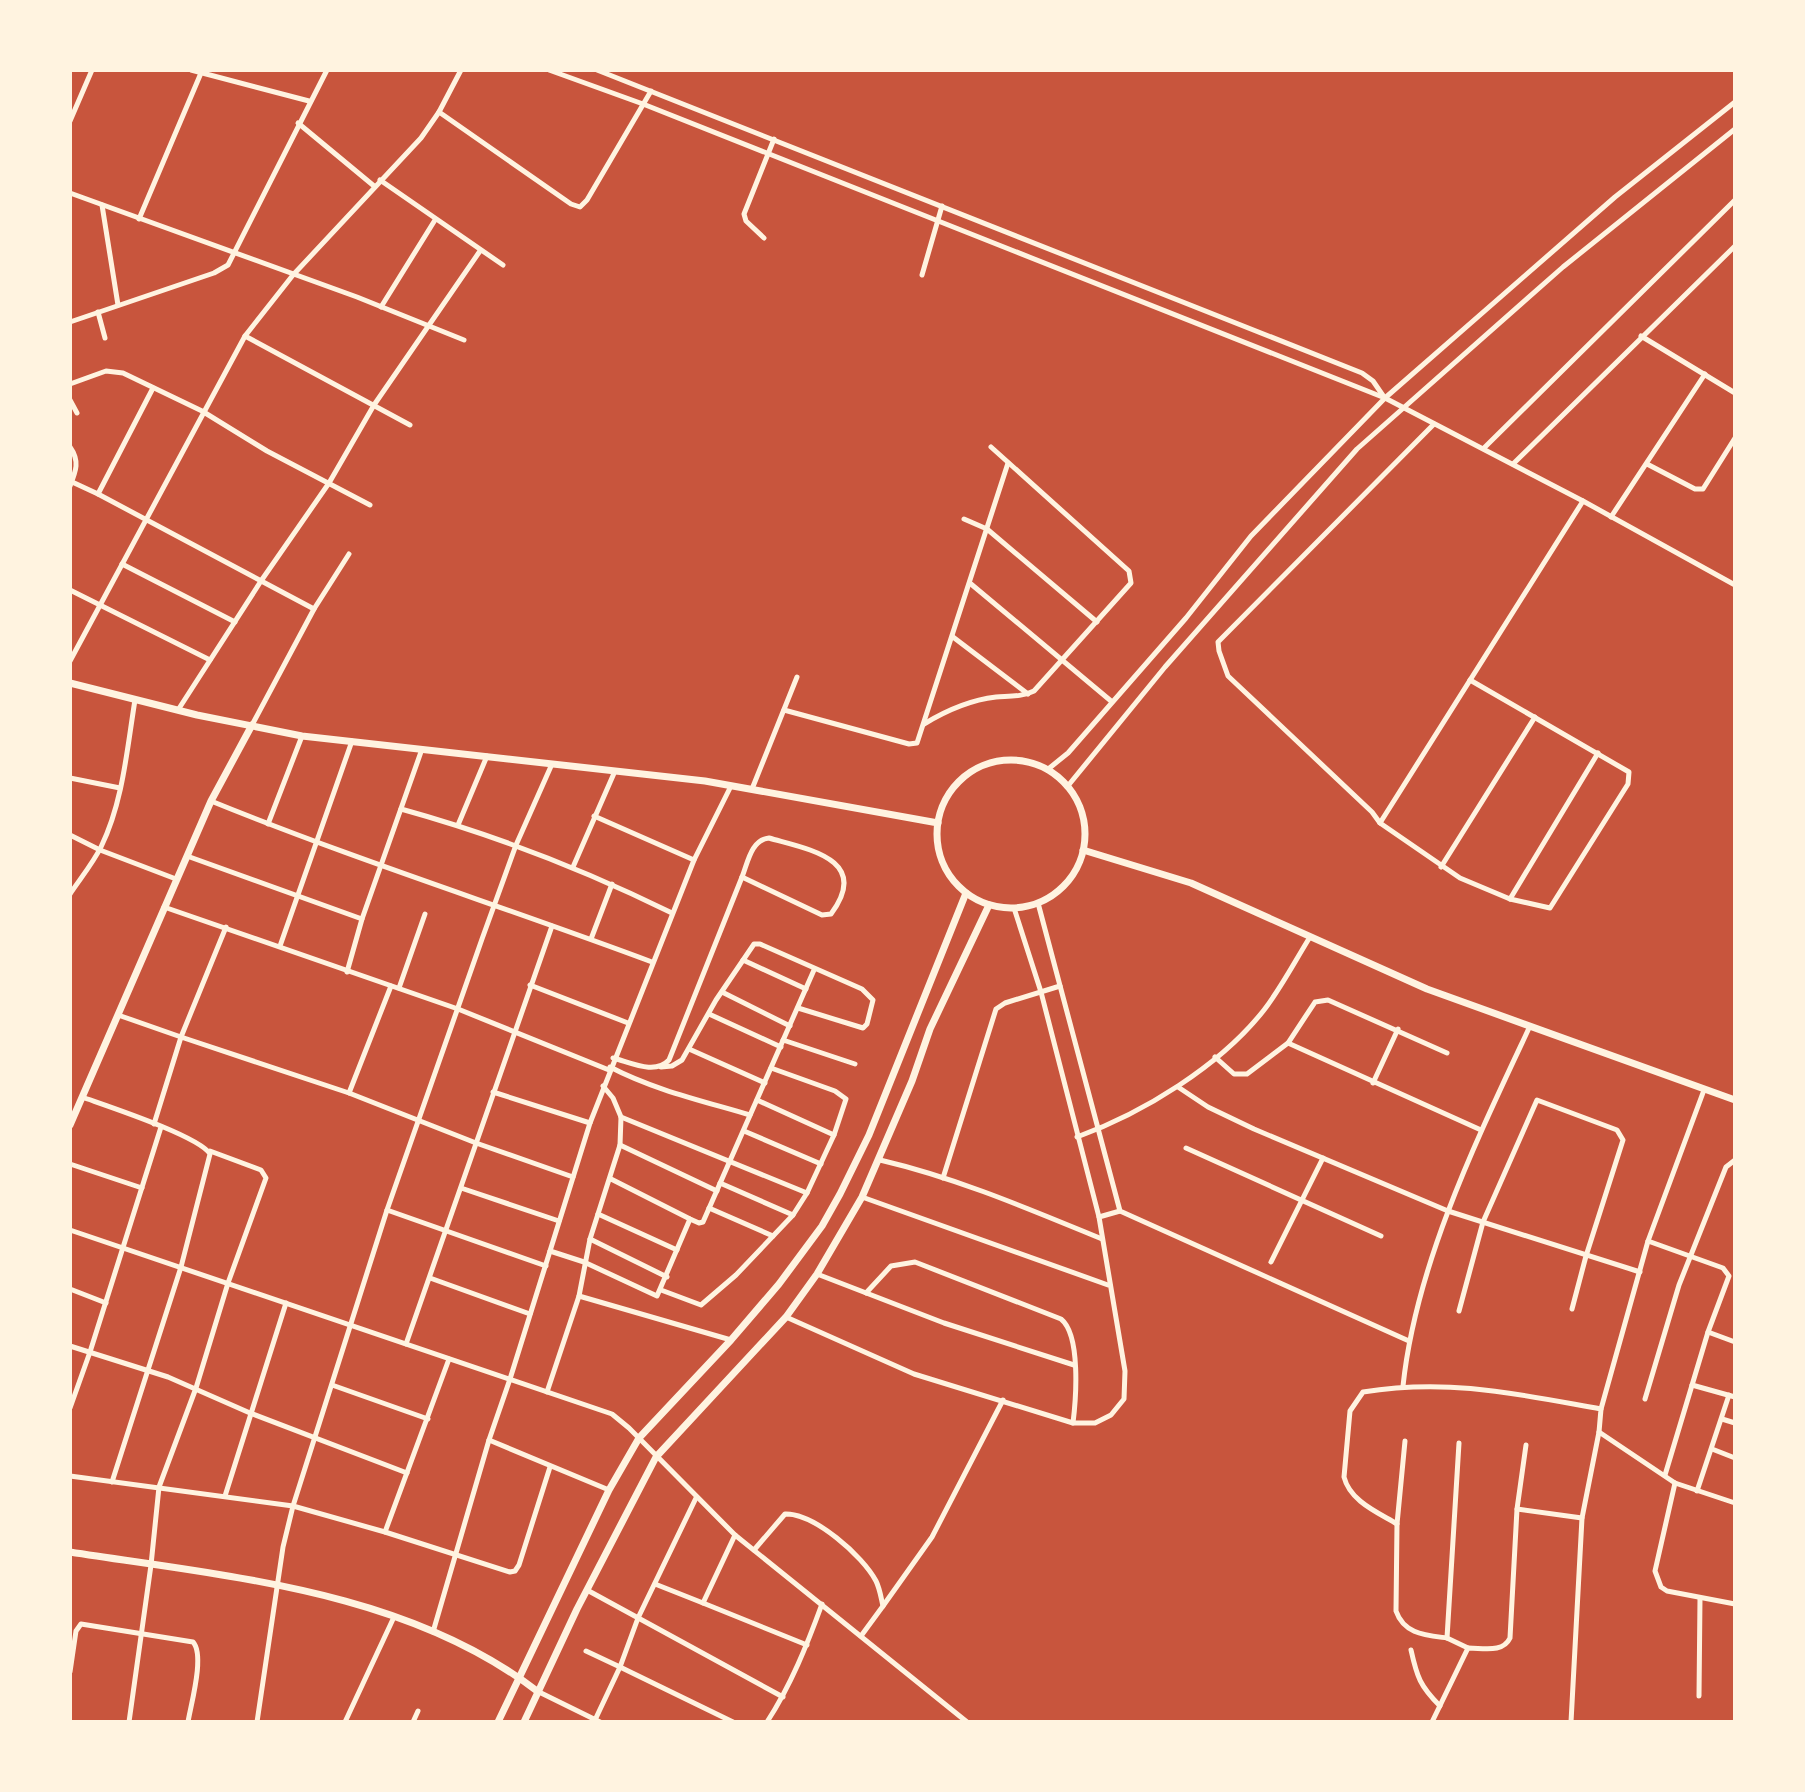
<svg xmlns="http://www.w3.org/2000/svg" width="1805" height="1792" font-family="'Open Sans',sans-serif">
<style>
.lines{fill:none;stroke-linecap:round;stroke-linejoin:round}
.minor{stroke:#fff3e0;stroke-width:5}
.tertiary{stroke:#fff3e0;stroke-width:7}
</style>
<rect width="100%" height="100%" fill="#c8553d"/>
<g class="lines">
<!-- minor -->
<g class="minor">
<path d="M191 70 309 101"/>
<path d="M549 70 643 104 1385 398 1583 501 1735 585"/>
<path d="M597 70 1362 373 1373 381 1384 397"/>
<path d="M439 112 571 204 580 207 587 200 651 91"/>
<path d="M70 121 92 70"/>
<path d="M298 123 374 186"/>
<path d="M380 180 503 265"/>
<path d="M70 193 357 297 464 340"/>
<path d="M102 205 118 305"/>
<path d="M139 219 201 73"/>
<path d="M764 238 746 221 744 214 774 139"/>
<path d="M922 275 942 206"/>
<path d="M381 307 435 220"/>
<path d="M98 312 105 338"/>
<path d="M70 322 214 273 228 265 327 70"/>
<path d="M245 336 410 425"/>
<path d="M1641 336 1735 393"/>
<path d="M70 384 106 371 123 373 202 411 267 451 370 505"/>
<path d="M153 388 98 494 314 609"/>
<path d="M70 400 77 413"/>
<path d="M1434 424 1218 642 1219 651 1228 676 1372 812 1380 823 1460 878 1510 899 1550 908 1628 784 1629 772 1470 680"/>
<path d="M70 447C80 461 76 471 70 486"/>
<path d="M1484 448 1735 200"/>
<path d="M1513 464 1735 246"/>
<path d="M1647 464 1695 489H1703L1735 438"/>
<path d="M70 481 98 494"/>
<path d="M1611 517 1705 374"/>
<path d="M964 519 987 529 1097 622"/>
<path d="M122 564 235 622"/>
<path d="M971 584 1111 701"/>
<path d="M70 590 210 660"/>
<path d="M953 637 1028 694"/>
<path d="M70 661 245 336 293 275 421 138 439 112 461 70"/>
<path d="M178 710 261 581 329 483 374 405 480 251"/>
<path d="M784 710 909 744 917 743 1008 463"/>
<path d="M924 724C947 710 970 700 996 697 1009 696 1022 697 1034 691L1131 583 1129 571 991 447"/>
<path d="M252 725 314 609 349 554"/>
<path d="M1047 770 1068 753 1186 618 1251 536 1385 398 1615 197 1735 102"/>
<path d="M70 778 120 788"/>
<path d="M1067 787 1165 667 1357 449 1563 267 1735 129"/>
<path d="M752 789 797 677"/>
<path d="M211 801C356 860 505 907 652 962"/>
<path d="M401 809C495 835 585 870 672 913"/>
<path d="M594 816 694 860"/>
<path d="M1380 823 1583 501"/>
<path d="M268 824 302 736"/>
<path d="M458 825 487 756"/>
<path d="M70 835 100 850 176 879"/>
<path d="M769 838C807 849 872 859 831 914L822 915 742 877C748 862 751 840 769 838Z"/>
<path d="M187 856 362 919"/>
<path d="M573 867 615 771"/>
<path d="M1441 867 1535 717"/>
<path d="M70 894C80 879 93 863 101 847 123 802 127 749 135 700"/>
<path d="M1510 899 1598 753"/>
<path d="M1038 903 1120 1211 1409 1341"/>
<path d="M164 907 458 1009 609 1070"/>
<path d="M1014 908 1041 992 1099 1217"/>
<path d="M591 939 612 884"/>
<path d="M280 946 352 741"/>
<path d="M743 960 806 989"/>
<path d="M347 972 362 919 422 749"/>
<path d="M530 985 628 1023"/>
<path d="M399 988 425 914"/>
<path d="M722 992 790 1026"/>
<path d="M709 1014 781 1047"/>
<path d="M118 1015 181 1037 226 927"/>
<path d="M783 1040 855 1064"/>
<path d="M1288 1043 1481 1130"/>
<path d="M689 1049 765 1083"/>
<path d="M1215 1057 1234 1074H1247L1288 1043 1315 1002 1328 1000 1447 1053"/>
<path d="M613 1058C632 1063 655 1075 669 1060L742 877"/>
<path d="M610 1067C654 1090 703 1101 750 1115"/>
<path d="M661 1067 672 1066 682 1060 716 1000 754 944H760L862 989 873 1000 867 1024 863 1028 798 1008"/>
<path d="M1373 1083 1398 1029"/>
<path d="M1178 1087 1208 1107 1254 1129 1448 1211 1640 1272"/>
<path d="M493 1092 590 1123"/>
<path d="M349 1093 391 986"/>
<path d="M82 1097C107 1106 199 1136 210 1154L181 1267 112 1482"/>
<path d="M757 1100 834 1135"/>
<path d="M621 1117 807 1193"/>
<path d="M154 1124 181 1037 349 1093 476 1143 573 1177"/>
<path d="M744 1131 821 1164"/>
<path d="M1077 1137C1143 1113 1220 1066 1264 1010 1281 988 1295 961 1310 937"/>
<path d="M620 1145 717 1191"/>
<path d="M1186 1148 1381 1236"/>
<path d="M880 1160C957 1178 1029 1209 1102 1239"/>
<path d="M70 1164 142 1188"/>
<path d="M943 1178 996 1009 1005 1003 1060 986"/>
<path d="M611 1179 690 1219 699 1223 703 1222 814 970"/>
<path d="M720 1183 793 1215"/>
<path d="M461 1188 559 1221"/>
<path d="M862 1197 1108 1285"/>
<path d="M709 1208 773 1236"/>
<path d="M387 1210 546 1266"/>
<path d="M598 1214 677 1250"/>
<path d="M70 1230 612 1414 629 1428 735 1535 967 1722"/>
<path d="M590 1239 667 1277"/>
<path d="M1648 1241 1723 1268 1729 1276 1708 1332 1665 1475"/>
<path d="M550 1251 584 1262 657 1296 690 1219"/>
<path d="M1271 1262 1323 1158"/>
<path d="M817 1274 944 1323 1074 1365"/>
<path d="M430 1278 530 1314"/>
<path d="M70 1289 106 1303"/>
<path d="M661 1290 701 1305 736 1275 793 1215 807 1193 834 1135 846 1099 835 1091 771 1068"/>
<path d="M579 1296 590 1239 620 1145 621 1117 613 1098 603 1086"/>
<path d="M1459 1311 1483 1222 1537 1100 1617 1130 1623 1140 1586 1256 1572 1309"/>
<path d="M786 1317 914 1374 1073 1423C1076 1399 1081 1335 1061 1319L915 1262 891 1266 866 1293"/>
<path d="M1708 1332 1735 1342"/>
<path d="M406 1344 552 926"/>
<path d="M70 1346 168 1377 250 1413 407 1473"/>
<path d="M332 1385 428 1419"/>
<path d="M1692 1385 1735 1397"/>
<path d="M1403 1386C1416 1263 1478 1137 1530 1026"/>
<path d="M547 1392 579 1296 731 1340"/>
<path d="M1645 1399 1679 1285 1726 1167 1735 1160"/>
<path d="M70 1408 90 1352 161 1127"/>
<path d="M1601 1409 1648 1241 1704 1090"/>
<path d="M1722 1419 1735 1423"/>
<path d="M1073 1423H1095L1111 1415 1124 1399 1125 1371 1099 1217 1120 1211"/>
<path d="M1599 1432 1675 1483 1735 1503"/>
<path d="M489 1440 609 1490"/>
<path d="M1405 1441 1397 1524 1396 1611C1404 1634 1425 1635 1447 1638"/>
<path d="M1459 1443 1447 1638 1468 1648"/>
<path d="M1712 1449 1735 1458"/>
<path d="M70 1476 293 1506 385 1532 510 1572 515 1571 519 1565 550 1467"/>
<path d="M1675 1483 1655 1571 1661 1587 1667 1591 1735 1604"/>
<path d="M1697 1491 1729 1395"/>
<path d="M225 1496 286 1303"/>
<path d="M696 1498 638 1618 620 1667 733 1722"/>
<path d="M1517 1509 1582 1518"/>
<path d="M1397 1524C1377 1512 1350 1501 1344 1477L1350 1411 1363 1392C1449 1378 1517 1394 1601 1409L1599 1432 1582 1518 1571 1722"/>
<path d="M385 1532 449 1359"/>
<path d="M735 1535 703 1603 807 1645"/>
<path d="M754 1550 785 1514C814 1513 863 1556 876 1581 880 1589 881 1598 883 1606L861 1636"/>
<path d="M655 1584 703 1603"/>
<path d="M587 1590 783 1697"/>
<path d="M883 1606 932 1537 1003 1400"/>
<path d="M433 1632 489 1440 510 1379 590 1123 694 860 731 786"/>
<path d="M1411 1650C1417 1677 1420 1686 1440 1706"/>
<path d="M586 1651 620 1667 595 1720"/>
<path d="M70 1672 76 1631 81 1624 193 1642C205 1655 191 1704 188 1722"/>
<path d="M537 1691 600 1722"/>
<path d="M1699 1696 1700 1598"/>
<path d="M129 1722 151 1565 159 1487 196 1388 228 1283 266 1178 261 1170 210 1151"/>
<path d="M257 1722 283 1547 293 1506 387 1210 482 939 516 845 552 764"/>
<path d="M345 1722 394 1617"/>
<path d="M413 1722 418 1711"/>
<path d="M767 1722C791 1685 807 1645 822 1604"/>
<path d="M1432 1722 1468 1648C1484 1648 1503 1653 1510 1638L1517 1509 1526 1445"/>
</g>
<!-- tertiary -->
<g class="tertiary">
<path d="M70 683 197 715 302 736 705 781 938 823"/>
<circle cx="1011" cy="834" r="74"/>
<path d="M1083 850 1191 883 1427 989 1735 1100"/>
<path d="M70 1125 211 801 252 725"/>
<path d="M70 1552C229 1577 405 1590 537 1691"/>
<path d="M498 1722 609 1490 639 1438 731 1340 779 1284 822 1226 840 1194 869 1135 966 893"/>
<path d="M524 1722 577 1609 656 1457 786 1317 817 1274 862 1197 912 1081 930 1029 989 905"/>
</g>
</g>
<!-- border -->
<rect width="1805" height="1792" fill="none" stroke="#fff3e0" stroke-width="144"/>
</svg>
